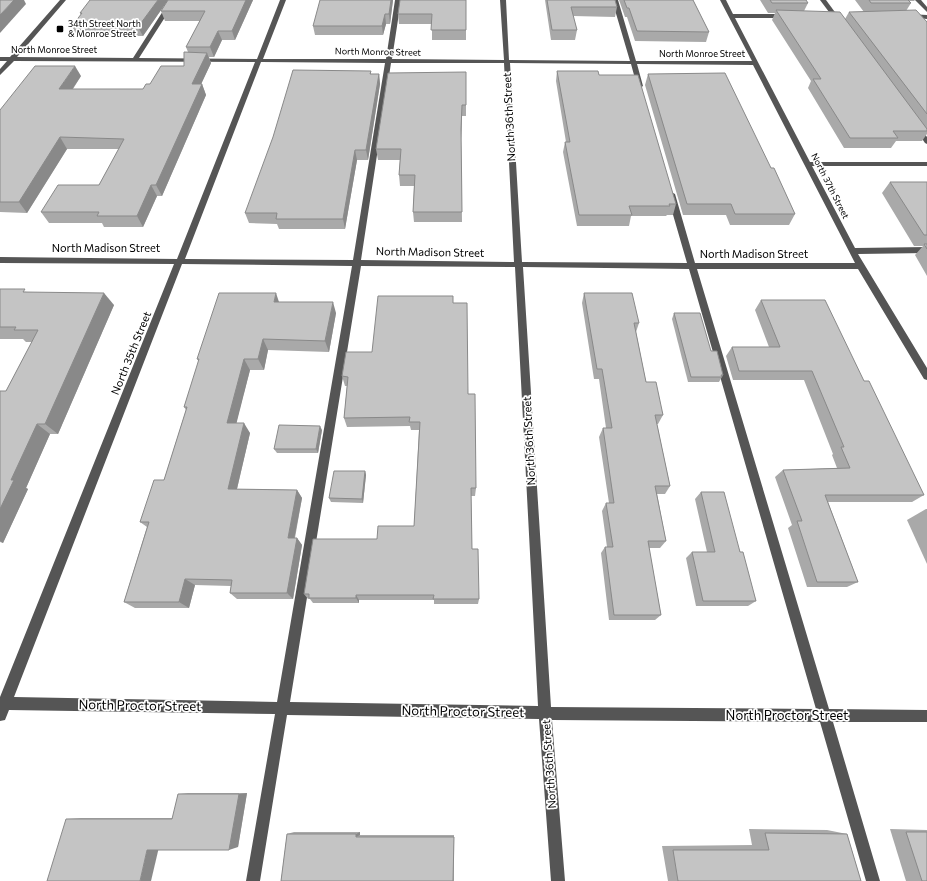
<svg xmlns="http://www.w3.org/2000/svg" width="927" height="881" font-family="Commissioner,sans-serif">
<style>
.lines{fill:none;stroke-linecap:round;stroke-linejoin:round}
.minor{fill:#555;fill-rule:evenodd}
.wall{fill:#a9a9a9}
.shaded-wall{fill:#898989}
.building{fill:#c4c4c4;stroke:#898989}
.poi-dot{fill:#000;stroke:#fff;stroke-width:1.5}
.labels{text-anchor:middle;stroke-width:3.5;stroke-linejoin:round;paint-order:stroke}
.far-poi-label{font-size:9px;fill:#000;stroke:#fff;text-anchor:start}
.far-street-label{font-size:9px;fill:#000;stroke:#fff}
.street-label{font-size:11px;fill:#000;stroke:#fff}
.near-street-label{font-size:13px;fill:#000;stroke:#fff}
</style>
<rect width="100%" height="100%" fill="#fff"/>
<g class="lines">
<!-- minor -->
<g class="minor">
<path d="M60 0H66L17 57 133 58 170 0H176L139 58 257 59 280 0H286L263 59H386L395 0H401L392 59 504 60 500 0H506L509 60 630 61 612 0H618L636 61H752L720 0H726L733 14H787L790 16 787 18H735L810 162H927V166H812L855 248 927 247V253L858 254 927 368V380L924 379 858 269H697L829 709 927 710V722H833L880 881H866L820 722 552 720 565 881H551L539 719 287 715 260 881H246L275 714 9 710 5 720 0 721V697L174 264 0 263V257L177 259 255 62 14 61 0 75V69L7 61H0V57H10ZM261 62 385 63 353 260 185 259ZM391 63H504L514 262 361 260ZM510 63 631 64 637 86 640 88 643 86 637 64 753 65 855 263H695L675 194 671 192 667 194 687 263 522 262ZM182 264 352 266 277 702 14 697ZM361 266 515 267 538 706 290 702ZM523 267 689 269 816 709 551 707Z"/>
<path d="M820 0H826L843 23 842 24H838Z"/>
<path d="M915 0H921L927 7V12Z"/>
<path d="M909 14 927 15V19L907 17 906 16Z"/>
<path d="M915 126H919L927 137V144L925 143 914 127Z"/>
</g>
</g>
<!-- wall -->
<g class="wall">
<path d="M168 0 143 36H77L72 26 81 15 80 13Z"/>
<path d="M168 0H253L235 40H222L214 57H209L211 63 201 84H202L206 95 162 196H157L143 227H104L102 223H49L41 212 99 185 119 149H67L27 213 0 212V110L81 76 73 89H143L150 84 184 66 188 52 186 47 200 21H165L161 11Z"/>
<path d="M393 0 390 24H386L383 35H315L313 26Z"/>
<path d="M466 0V40H432V24H399L398 14Z"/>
<path d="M545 0H615L617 7 615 17 573 16 577 30 575 40H551Z"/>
<path d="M619 0H693L709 32 706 42 635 41 627 17H625Z"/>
<path d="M760 0H806L808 3 804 11 845 19 849 12H864L855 0H915L914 1H909L911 3 906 11 927 22V134L922 141H896L891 148H844L808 88 811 81 772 20 775 13H768Z"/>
<path d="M371 71V74H379L380 84 368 160H357L345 229H279L277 224 249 223 245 213Z"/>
<path d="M557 71 599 75 676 204 673 215H667L666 216H631L629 226H577L563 152 565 142H566L556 81Z"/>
<path d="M466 72V116H462L461 139 462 222H414L413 212 414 186H400L399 175 400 160H378L376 149Z"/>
<path d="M648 74 771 168 795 214 789 225H730L726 215H683L645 85Z"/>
<path d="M890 182H927V276L915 255 923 246H914L882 193Z"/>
<path d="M0 289 27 292 114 305 58 434H50L26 488 28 489 3 543 0 542V391H6L32 342H26L23 339H0Z"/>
<path d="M584 293 639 323 636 332 646 382 663 415 658 424H657L670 486 665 494H657L666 541 660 548H649L661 615 655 620H609L601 553 605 547H607L602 511 606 503H609L599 437 603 428H606L599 379H594L582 303Z"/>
<path d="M761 300 864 381 924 495 912 502H828L858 582 847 587H807L788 528 792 525 775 477 783 470 837 468 832 455 833 454 804 380H733L726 356 732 347H769L755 310Z"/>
<path d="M279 302 336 313 329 352 268 350 264 370H250L236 423 250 433 237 489 297 490 302 498 295 538H297L302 545 293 599H237L230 593 231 586 195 585 189 608H135L124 602 147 527 140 522 164 480 186 410 184 407 199 362 197 359Z"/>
<path d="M453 303 468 394 476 488 475 496H471L472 549 479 599 478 604H434V600H359V603H313L310 599H308L304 594 377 539 414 526 419 430H411L410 426 347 427 344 418 347 386H345L342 376 372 352Z"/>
<path d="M674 313 711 351 723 375 719 382H688L672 319Z"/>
<path d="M322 430 318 453H277L274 449Z"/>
<path d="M365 471 366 475 363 503 331 502 329 498Z"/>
<path d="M701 492 740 552 756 601 748 606H696L686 558 692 552H707L695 499Z"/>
<path d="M926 509H927V564L907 520Z"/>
<path d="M188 793H247L238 847 159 850 66 819 81 818H173L178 794Z"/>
<path d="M749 829 827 830 847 834 861 881H668L662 846 752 845Z"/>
<path d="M890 829 927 830V881H906Z"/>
<path d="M294 832H360V835H454V881H281L287 834Z"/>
</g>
<!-- shaded-wall -->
<g class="shaded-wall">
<path d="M14 0H24L26 4 0 33V15Z"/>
<path d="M158 0H168L143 36 138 27Z"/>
<path d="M246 0H253L235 40 232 31Z"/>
<path d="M391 0H393L390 24 389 14Z"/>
<path d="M385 14 386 24 383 35 382 26Z"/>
<path d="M218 31 222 40 214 57 210 47Z"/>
<path d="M207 53 211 63 196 95 192 84Z"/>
<path d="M75 66 81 76 65 100 59 89Z"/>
<path d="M379 74 380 84 368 160 366 150Z"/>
<path d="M202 84 206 95 162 196 156 185Z"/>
<path d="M462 105V116L461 140V129Z"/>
<path d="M60 137 67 149 27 213 19 202Z"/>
<path d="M355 150 357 160 345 229 343 219Z"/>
<path d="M151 185 157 196 143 227 137 216Z"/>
<path d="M104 293 114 305 58 434 45 424Z"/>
<path d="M276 293 280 305 274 302Z"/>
<path d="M333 302 336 313 329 352 325 341Z"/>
<path d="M263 339 268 350 264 370 258 359Z"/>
<path d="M244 359 250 370 234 433 227 423Z"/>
<path d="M244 423 250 433 235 497 228 489Z"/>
<path d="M37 424 50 434 26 488 28 489 3 543 0 541V509L11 480Z"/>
<path d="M320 426 322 430 318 453 316 449Z"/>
<path d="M365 471 366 475 363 503 362 499Z"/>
<path d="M297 490 302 498 293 545 288 538Z"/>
<path d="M297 538 302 545 293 599 287 593Z"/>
<path d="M185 579 195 585 189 608 179 602Z"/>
<path d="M356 595 359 600V603L356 598Z"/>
<path d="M247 793 238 847 229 850 239 794Z"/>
<path d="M360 832V835L356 837V834Z"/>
<path d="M159 847 151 881H140L147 850Z"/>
</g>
<!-- building -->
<g class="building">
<path d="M0 0H14L0 15Z"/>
<path d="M90 0H158L138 27 72 26 82 13H80Z"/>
<path d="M168 0H246L232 31H218L210 47H186L205 11H161Z"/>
<path d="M320 0H391L389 14H385L382 26H313Z"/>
<path d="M400 0H466V30H431L432 14H398Z"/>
<path d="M547 0H615L617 7H571L577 30H552Z"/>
<path d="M624 0H693L709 32 637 31 629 8H627Z"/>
<path d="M770 0H806L808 3H772Z"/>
<path d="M869 0H908L911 3H871Z"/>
<path d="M776 10 840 12 927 129V131H893L898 138H850L813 79H821Z"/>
<path d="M916 10 927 22V114L849 12Z"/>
<path d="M184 52 207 53 192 84H202L156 185H151L137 216H97L99 212H41L58 185H99L124 139 60 137 19 202H0V110L35 66H75L59 89H143L146 84H150L161 66H184Z"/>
<path d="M293 70 371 71 370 74H379L366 150H355L343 219H276L277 213H245L273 137Z"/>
<path d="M557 71H598L599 75H638L676 204H669L670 206H629L632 215H579L565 142H570Z"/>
<path d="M466 72V105H462L461 129 462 212H413L415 175H399L401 149H376L388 73Z"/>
<path d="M725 73 771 168H774L795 214H735L731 204H687L648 74Z"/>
<path d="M890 182H927V235H924Z"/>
<path d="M924 244H927V249Z"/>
<path d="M0 289H25L23 292 104 293 45 424H37L11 480H14L0 509V391H6L38 330H14L16 327H0Z"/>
<path d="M219 293H276L274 302H333L325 341 263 339 258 359H244L227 423H244L228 489 297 490 288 538H297L287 593H230L232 580 185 579 179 602H124L149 522H140L154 480H164L187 407H184L199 359H197Z"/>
<path d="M584 293H632L639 323H634L646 382H656L663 415H655L670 486H655L666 541H648L661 615H614L605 547H613L606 503H614L603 428H612L602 369H597Z"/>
<path d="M378 296H453V303H467L468 394H475L476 488H471L472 549H478L479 599H433L434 595H356V598H309V594H304L313 539H377L378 526H414L420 422H409L410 417 344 418 348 377 342 376 346 352H372Z"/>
<path d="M761 300H825L864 381H869L924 495H825L858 582H817L797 521H802L783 470 850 468 841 447H844L812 371H739L732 347H780Z"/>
<path d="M674 313H700L711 351H717L723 375H721L722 377H691Z"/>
<path d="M279 425 320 426 316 449H274Z"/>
<path d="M334 471H365L362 499 329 498Z"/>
<path d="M701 492H724L740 552H743L756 601H703L692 552H715Z"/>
<path d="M178 794H239L229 850H147L140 881H47L66 819H172Z"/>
<path d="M906 832H927V881H922Z"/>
<path d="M765 833 847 834 861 881H678L673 850H769Z"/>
<path d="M287 834H356V837H454L453 881H281Z"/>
</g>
<!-- markers -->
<rect class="poi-dot" x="56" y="25" width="8" height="8" rx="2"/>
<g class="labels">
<!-- far-poi labels -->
<g class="far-poi-label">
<text x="68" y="27">34th Street North<tspan x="68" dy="10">&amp; Monroe Street</tspan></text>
</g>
<!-- far-street labels -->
<g class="far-street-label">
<text x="54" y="53">North Monroe Street</text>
<text transform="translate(378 52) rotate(1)" y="3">North Monroe Street</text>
<text x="702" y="57">North Monroe Street</text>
<text transform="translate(830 186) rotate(63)" y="3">North 37th Street</text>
</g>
<!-- street labels -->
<g class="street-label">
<text transform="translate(509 117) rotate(-93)" y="4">North 36th Street</text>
<text x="106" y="252">North Madison Street</text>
<text transform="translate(430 252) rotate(1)" y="4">North Madison Street</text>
<text x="754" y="258">North Madison Street</text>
<text transform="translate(131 353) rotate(-68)" y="4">North 35th Street</text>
<text transform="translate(529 441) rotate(-93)" y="4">North 36th Street</text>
<text transform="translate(549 764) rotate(-94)" y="4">North 36th Street</text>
</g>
<!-- near-street labels -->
<g class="near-street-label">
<text transform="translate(140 705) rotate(1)" y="5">North Proctor Street</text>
<text transform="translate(463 711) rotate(1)" y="5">North Proctor Street</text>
<text x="787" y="720">North Proctor Street</text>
</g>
</g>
</svg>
